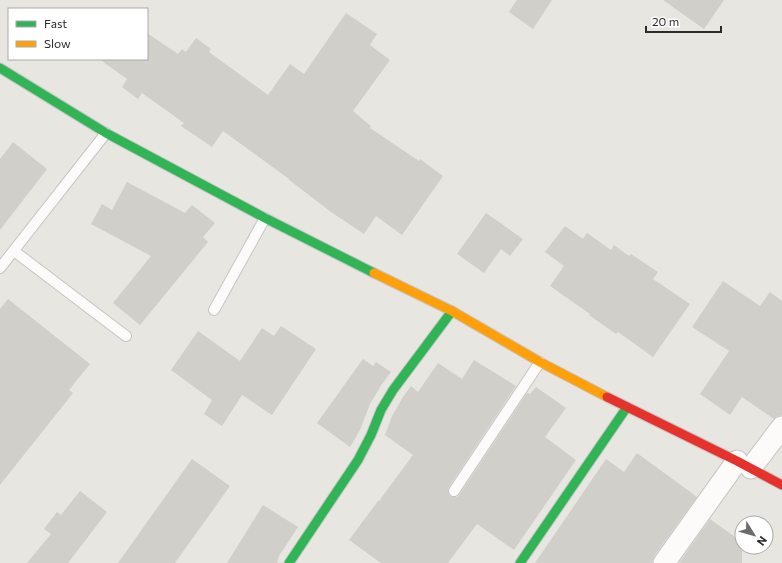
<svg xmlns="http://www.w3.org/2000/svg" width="782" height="563" font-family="Commissioner,sans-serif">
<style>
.building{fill:#d1cfca}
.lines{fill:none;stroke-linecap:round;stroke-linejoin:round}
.lane-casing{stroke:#c6c5c5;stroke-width:12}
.street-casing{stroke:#c6c5c5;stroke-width:23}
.fast-casing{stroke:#c6c5c5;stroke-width:11}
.slow-casing{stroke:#c6c5c5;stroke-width:11}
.jam-casing{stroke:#c6c5c5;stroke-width:11}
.lane{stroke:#fcfbfa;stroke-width:10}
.street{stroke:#fcfbfa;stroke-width:21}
.fast{stroke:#30b455;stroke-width:9}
.slow{stroke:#ff9f0a;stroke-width:9}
.jam{stroke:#e5322d;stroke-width:9}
</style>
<rect width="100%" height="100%" fill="#e8e6e0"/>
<!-- building -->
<g class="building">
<path d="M517 0H552L533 29 509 12Z"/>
<path d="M663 0H724L704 29Z"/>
<path d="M346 13 377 34 370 45 390 60 353 111 371 126 370 128 419 161 420 159 443 176 402 235 376 216 364 234 331 212 288 179H289L223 131 212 147 181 126 184 123 142 93 138 99 122 87 127 79 99 59H147V33L178 54 182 49 186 52 196 38 211 49 209 52 268 95 290 64 304 74Z"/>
<path d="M13 142 47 169 0 230V159Z"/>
<path d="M127 182 185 213 192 205 215 223 203 237 208 242 140 325 113 303 151 256 91 224 102 204 112 210Z"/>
<path d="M486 213 523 239 510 256 501 249 484 273 457 254Z"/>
<path d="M565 226 583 239 587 233 611 250 614 245 629 256 631 254 658 272 653 279 690 304 653 357 618 332 616 334 589 315 590 314 550 286 564 266 545 252Z"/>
<path d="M723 281 760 306 770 292 782 301V415L777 416 774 419 742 397 730 415 700 394 729 351 692 327Z"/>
<path d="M8 299 90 364 69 390 73 393 0 485V309Z"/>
<path d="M281 326 316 349 272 415 242 395 222 426 204 414 212 400 171 370 198 331 240 361 262 328 274 336Z"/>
<path d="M363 359 373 366 376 362 391 372 382 384 370 404 360 430 350 447 317 423Z"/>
<path d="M474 360 516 386 449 487 448 491 450 496 454 497H457L459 495 527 393 530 394 536 387 566 408 545 437 576 460 514 550 477 524 448 563H381L349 540 378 501H379L413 455 385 435 392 416 403 397 411 386 418 392 438 363 462 379Z"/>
<path d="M637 453 697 497 654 556 652 563H535L606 459 624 472Z"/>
<path d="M192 459 230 486 175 563H118Z"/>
<path d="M80 491 107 512 68 563H27L51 534 44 529 57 512 61 515Z"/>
<path d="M263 505 298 527 279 556 277 563H227Z"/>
<path d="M710 519 742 542V563H679Z"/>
</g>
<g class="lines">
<!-- lane casing -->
<g class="lane-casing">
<g id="lane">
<path d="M14 251 126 336"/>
<path d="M0 268 106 133"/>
<path d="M214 310 265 218"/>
<path d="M454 491 540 362"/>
</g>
</g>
<!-- street casing -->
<g class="street-casing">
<g id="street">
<path d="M751 468 782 427"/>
<path d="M664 563 737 461"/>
</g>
</g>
<!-- fast casing -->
<g class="fast-casing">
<g id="fast">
<path d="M0 68 106 133 265 218 374 273"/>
<path d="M289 563 358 460 371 435 381 410 393 390 452 311"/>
<path d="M520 563 627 407"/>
</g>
</g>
<!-- slow casing -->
<g class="slow-casing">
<path id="slow" d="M374 273 452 311 540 362 607 397"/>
</g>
<!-- jam casing -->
<g class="jam-casing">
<path id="jam" d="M607 397 737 461 782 485"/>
</g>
<!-- lane -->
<use href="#lane" class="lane"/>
<!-- street -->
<use href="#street" class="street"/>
<!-- fast -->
<use href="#fast" class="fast"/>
<!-- slow -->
<use href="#slow" class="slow"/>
<!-- jam -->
<use href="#jam" class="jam"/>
</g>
<!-- legend -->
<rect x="8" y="8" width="140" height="52" fill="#ffffff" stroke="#aaaaaa"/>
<rect x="16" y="21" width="20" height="6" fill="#30b455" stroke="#aaaaaa"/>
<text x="44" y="28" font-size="12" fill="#2a2a2a">Fast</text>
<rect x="16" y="41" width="20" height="6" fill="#ff9f0a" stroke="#aaaaaa"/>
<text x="44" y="48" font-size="12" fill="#2a2a2a">Slow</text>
<!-- north arrow -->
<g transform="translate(754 535) rotate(127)"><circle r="19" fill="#ffffff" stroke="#aaaaaa"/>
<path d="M0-3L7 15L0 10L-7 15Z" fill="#6c6c6a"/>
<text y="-6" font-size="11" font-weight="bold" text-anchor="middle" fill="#2a2a2a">N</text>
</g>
<!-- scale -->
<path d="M646 26v6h75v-6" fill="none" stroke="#2a2a2a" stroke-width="2"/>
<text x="652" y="26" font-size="12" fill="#2a2a2a" stroke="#ffffff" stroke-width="3" paint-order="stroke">20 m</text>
</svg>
